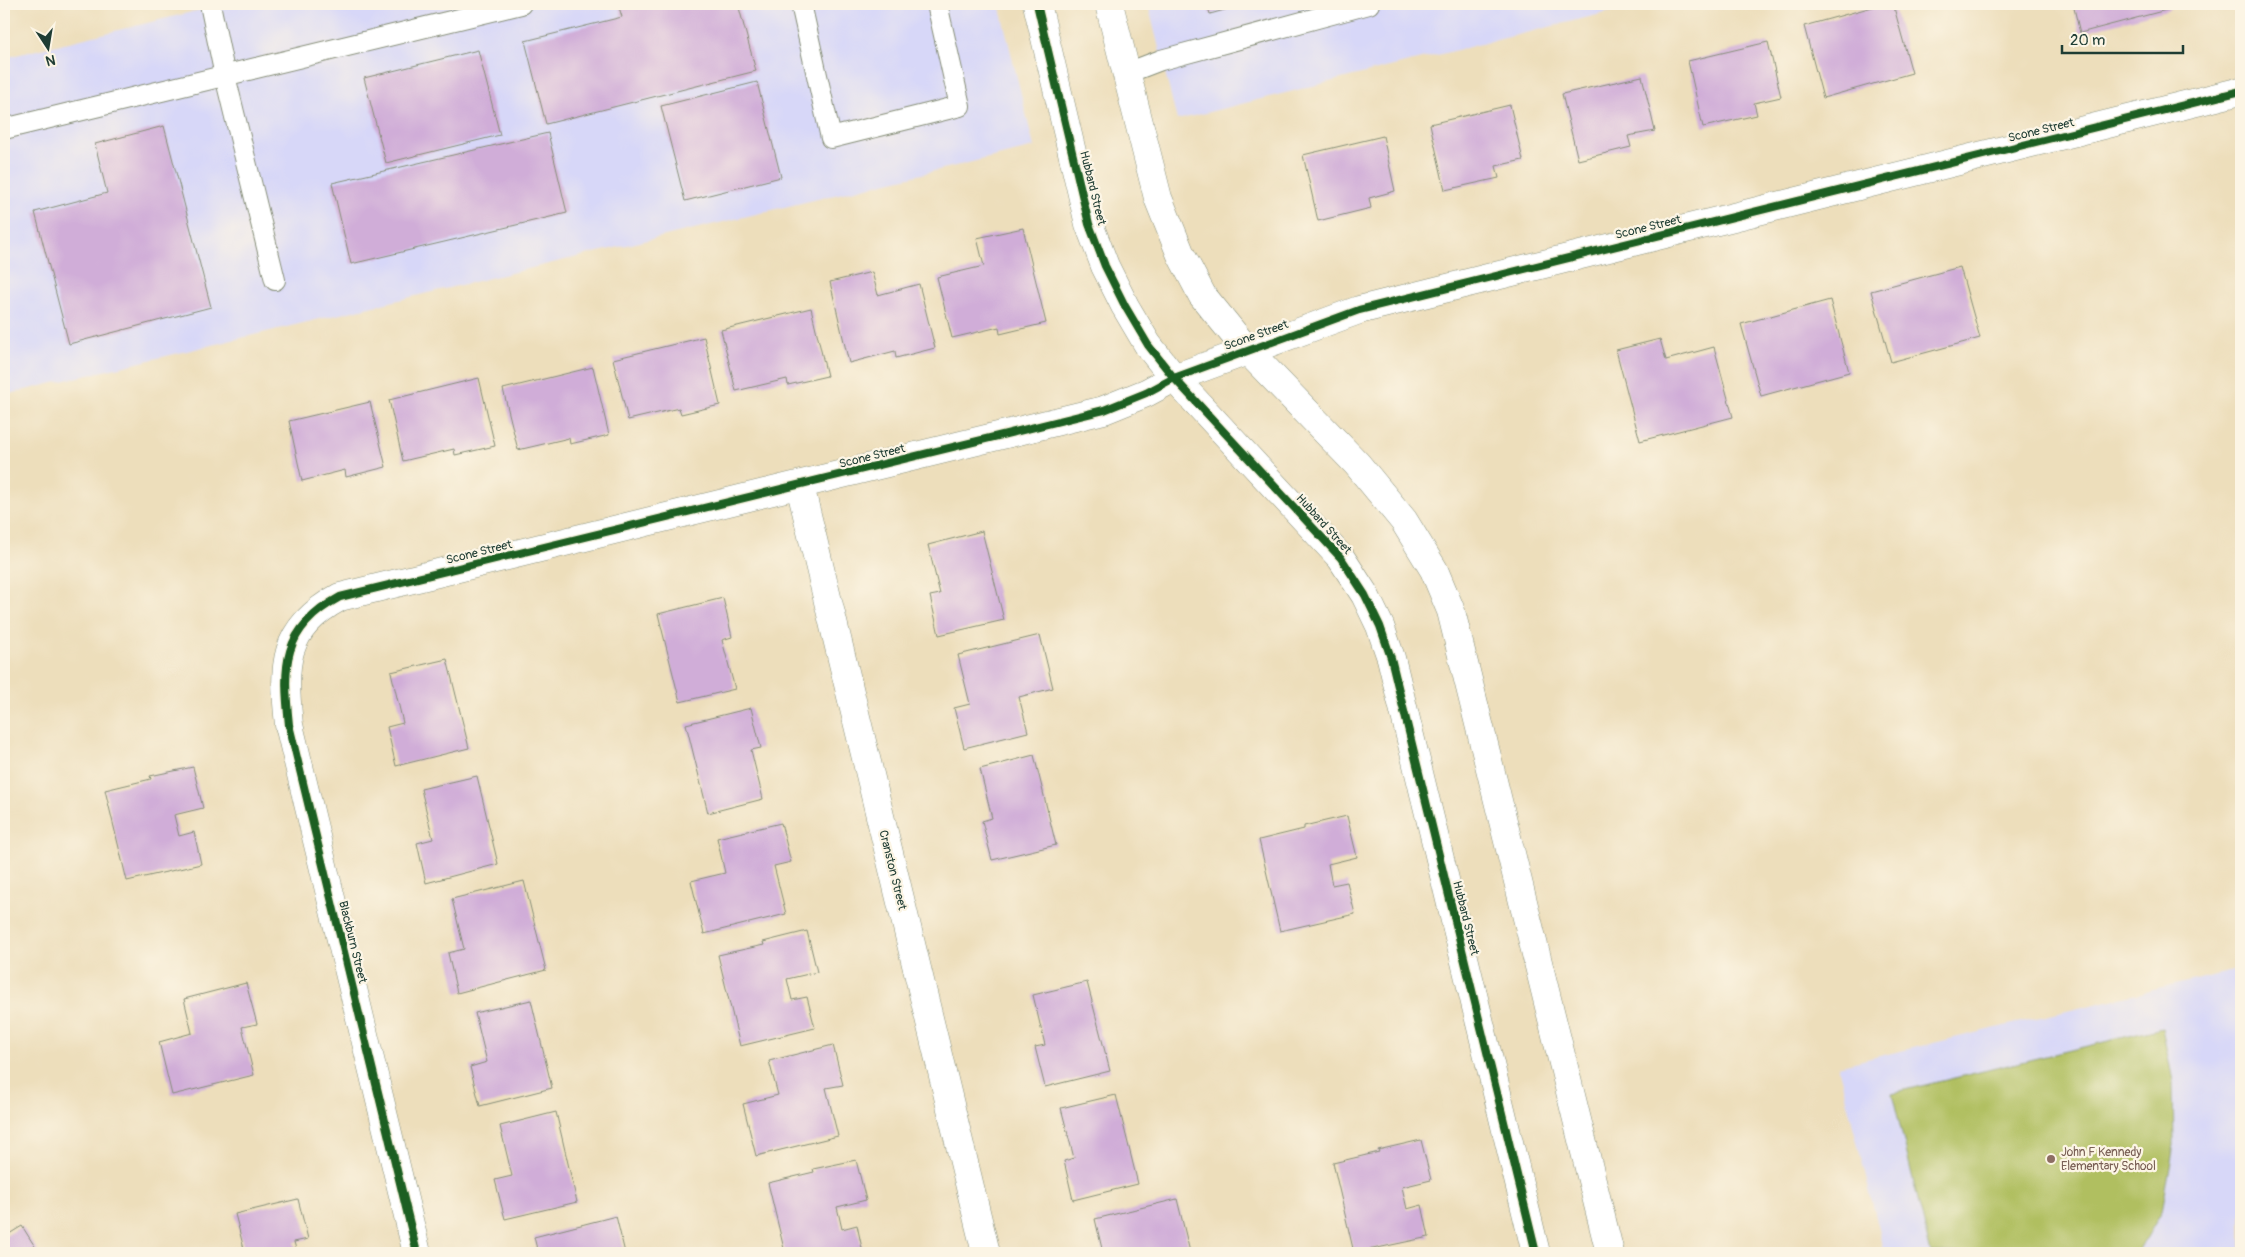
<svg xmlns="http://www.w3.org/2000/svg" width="2245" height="1257" font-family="Pangolin,sans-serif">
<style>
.built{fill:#d7d7f8}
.green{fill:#b0bf61;stroke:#687e4a}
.building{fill:#d0add8}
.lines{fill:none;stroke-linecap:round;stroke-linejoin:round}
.service-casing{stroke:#868e78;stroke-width:22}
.minor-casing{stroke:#868e78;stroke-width:29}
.service{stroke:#fff;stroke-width:20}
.minor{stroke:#fff;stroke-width:28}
.cycleway-casing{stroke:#fcf5e5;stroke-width:11}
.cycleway{stroke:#1b5e20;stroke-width:8}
.education-dot{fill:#8d6e63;stroke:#fcf5e5;stroke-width:2}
.labels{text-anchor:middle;stroke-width:4.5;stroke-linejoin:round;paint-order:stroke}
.street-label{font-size:12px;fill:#1f3d34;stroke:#fcf5e5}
.education-label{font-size:12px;fill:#785e54;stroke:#fcf5e5;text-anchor:start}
</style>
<rect width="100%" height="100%" fill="#fcf5e5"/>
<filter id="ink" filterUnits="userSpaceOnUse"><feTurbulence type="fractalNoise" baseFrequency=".02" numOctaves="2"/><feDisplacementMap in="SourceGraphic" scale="10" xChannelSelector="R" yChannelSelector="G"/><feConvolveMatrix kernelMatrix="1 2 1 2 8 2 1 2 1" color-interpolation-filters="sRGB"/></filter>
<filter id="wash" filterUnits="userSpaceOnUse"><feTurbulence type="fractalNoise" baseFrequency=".0096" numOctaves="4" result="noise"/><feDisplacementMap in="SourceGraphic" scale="20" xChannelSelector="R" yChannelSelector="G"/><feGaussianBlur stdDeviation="1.12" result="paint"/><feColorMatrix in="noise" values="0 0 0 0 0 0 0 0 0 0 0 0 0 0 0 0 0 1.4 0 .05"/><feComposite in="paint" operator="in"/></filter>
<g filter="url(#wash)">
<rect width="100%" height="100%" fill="#eddebb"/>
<!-- built -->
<g class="built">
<path d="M225 4H999L1034 147 4 395V58Z"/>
<path d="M1148 4H1641L1177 120Z"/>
<path d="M2241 969V1253H1885L1838 1066Z"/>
</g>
<!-- green -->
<path class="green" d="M2162 1028 2173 1082 2174 1145 2162 1211 2138 1253H1931L1892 1093Z"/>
<g id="blocks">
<!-- building -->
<g class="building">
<path d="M618 4H738L756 71 546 124 525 41 622 17Z"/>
<path d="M1207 4H1246L1210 14Z"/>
<path d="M1883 4H1893L1912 73 1823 98 1804 26Z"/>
<path d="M2073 4H2168L2170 9 2080 33Z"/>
<path d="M1768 42 1781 97 1754 103 1757 115 1703 127 1688 61Z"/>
<path d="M478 50 500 135 386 163 364 78Z"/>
<path d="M1642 76 1655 131 1628 136 1631 147 1578 160 1562 94Z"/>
<path d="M757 82 781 177 685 201 661 106Z"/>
<path d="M1510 105 1523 160 1496 166 1499 178 1445 190 1430 124Z"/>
<path d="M164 126 211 307 69 344 35 212 107 193 95 144Z"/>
<path d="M548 133 567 213 351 264 332 183Z"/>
<path d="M1383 136 1395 191 1369 198 1371 208 1318 221 1303 155Z"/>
<path d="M1023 228 1046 323 1000 334 999 327 952 338 937 277 984 266 977 238Z"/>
<path d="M1960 267 1980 338 1891 362 1871 291Z"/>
<path d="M872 272 878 295 919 284 935 348 896 358 895 351 849 363 830 282Z"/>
<path d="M1830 300 1849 372 1761 396 1741 324Z"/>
<path d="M811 308 827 376 788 385 787 379 736 391 721 330Z"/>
<path d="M704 337 720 405 681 414 679 408 628 420 613 359Z"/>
<path d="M1660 339 1666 360 1714 347 1733 417 1640 441 1616 350Z"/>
<path d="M593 367 609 435 570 444 569 438 518 450 503 389Z"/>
<path d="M479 378 495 446 455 455 454 449 403 461 389 400Z"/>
<path d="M370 402 386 467 346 477 345 470 302 481 289 421Z"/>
<path d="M982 531 1004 620 939 635 930 596 940 594 928 545Z"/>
<path d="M723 598 732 637 722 640 735 689 680 702 658 614Z"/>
<path d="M1040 635 1053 688 1019 697 1028 732 964 748 954 708 970 704 958 655Z"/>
<path d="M447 659 469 748 396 766 387 727 403 723 391 672Z"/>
<path d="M751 708 761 748 751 750 763 799 708 813 686 724Z"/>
<path d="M1034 755 1056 845 992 860 982 821 992 818 980 769Z"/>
<path d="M193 767 203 808 174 815 179 836 194 832 201 864 127 881 105 790 151 779 150 776Z"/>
<path d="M477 776 498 864 426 883 417 843 433 839 421 789Z"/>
<path d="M1347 816 1357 857 1328 864 1332 885 1347 882 1355 914 1280 931 1259 840 1304 829V826Z"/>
<path d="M781 823 791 862 774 866 786 914 704 934 691 881 725 873 717 838Z"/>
<path d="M524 881 546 970 457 993 448 953 464 949 452 899Z"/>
<path d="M807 931 817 972 787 979 792 1000 807 997 815 1028 740 1046 718 955 764 945 763 942Z"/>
<path d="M1087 982 1110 1071 1045 1087 1035 1047 1045 1045 1033 995Z"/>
<path d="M246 983 257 1024 242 1027 254 1075 172 1095 159 1042 192 1033 184 999Z"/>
<path d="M531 1000 552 1088 480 1106 470 1067 487 1062 475 1013Z"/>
<path d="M833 1045 843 1085 826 1088 838 1136 756 1156 743 1104 778 1095 769 1061Z"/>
<path d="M1116 1095 1138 1184 1073 1200 1064 1161 1074 1158 1061 1108Z"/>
<path d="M556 1112 577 1202 505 1219 495 1180 512 1176 500 1126Z"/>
<path d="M1421 1140 1431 1180 1402 1187 1407 1209 1422 1205 1429 1237 1354 1253 1333 1163 1379 1152 1378 1150Z"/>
<path d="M856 1160 866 1200 837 1207 842 1229 857 1225 863 1253H785L768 1183 814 1172 813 1169Z"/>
<path d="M298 1199 308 1239 294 1242 297 1253H228L244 1249 235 1214Z"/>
<path d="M1177 1199 1190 1252 1103 1253 1095 1219Z"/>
<path d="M616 1216 625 1253H538L534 1237Z"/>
<path d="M22 1226 39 1253H4V1237Z"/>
</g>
</g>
</g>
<g filter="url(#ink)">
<use href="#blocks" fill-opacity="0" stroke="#868e78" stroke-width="1"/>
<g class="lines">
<!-- service casing -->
<g class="service-casing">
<g id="service">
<path d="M210 4 225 76 275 280"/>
<path d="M801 4 831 138 960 106 937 4"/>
<path d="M1127 73 1161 60 1369 4"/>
<path d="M4 129 521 4"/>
</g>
</g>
<!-- minor casing -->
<g class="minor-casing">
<g id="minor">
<path d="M1037 4 1089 224 1105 266 1125 306 1148 345 1174 378 1341 558 1365 595 1380 626 1391 658 1536 1253"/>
<path d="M1109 4 1158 198 1181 255 1202 295 1247 350 1357 464 1404 521 1434 570 1451 611 1610 1253"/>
<path d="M800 486 986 1253"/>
<path d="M417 1253 289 725C283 666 281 629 340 597L1104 410 1146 393 1174 378 1359 310 2241 91"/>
</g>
</g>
<!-- service -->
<use href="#service" class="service"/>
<!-- minor -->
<use href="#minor" class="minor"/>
<!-- cycleway casing -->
<g class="cycleway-casing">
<g id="cycleway">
<path d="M1037 4 1089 224 1105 266 1125 306 1148 345 1174 378 1341 558 1365 595 1380 626 1391 658 1536 1253"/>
<path d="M417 1253 289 725C283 666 281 629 340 597L1104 410 1146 393 1174 378 1359 310 2241 91"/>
</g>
</g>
<!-- cycleway -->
<use href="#cycleway" class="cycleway"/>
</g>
</g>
<!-- markers -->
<circle class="education-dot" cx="2051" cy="1159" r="5"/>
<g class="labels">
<!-- street labels -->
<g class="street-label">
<text transform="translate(2041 130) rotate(-14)" y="4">Scone Street</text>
<text transform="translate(1093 188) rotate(76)" y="4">Hubbard Street</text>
<text transform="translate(1648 227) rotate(-14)" y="4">Scone Street</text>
<text transform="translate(1256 335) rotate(-20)" y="4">Scone Street</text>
<text transform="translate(872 456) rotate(-14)" y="4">Scone Street</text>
<text transform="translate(1324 524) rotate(48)" y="4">Hubbard Street</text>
<text transform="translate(479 552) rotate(-14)" y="4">Scone Street</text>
<text transform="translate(893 870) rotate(76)" y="4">Cranston Street</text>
<text transform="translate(1466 918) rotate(76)" y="4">Hubbard Street</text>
<text transform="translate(353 942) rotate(76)" y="4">Blackburn Street</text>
</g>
<!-- education labels -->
<g class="education-label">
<text x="2061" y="1156">John F Kennedy<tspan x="2061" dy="14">Elementary School</tspan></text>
</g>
</g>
<!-- margin -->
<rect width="2245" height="1257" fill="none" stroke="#fcf5e5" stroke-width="20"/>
<!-- north arrow -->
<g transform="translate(48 48) rotate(168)" stroke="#fcf5e5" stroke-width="4" paint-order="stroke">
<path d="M0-4L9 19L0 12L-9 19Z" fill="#1f3d34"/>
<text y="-8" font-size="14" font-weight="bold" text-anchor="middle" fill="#1f3d34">N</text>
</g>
<!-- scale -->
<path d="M2062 45v8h121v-8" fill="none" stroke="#1f3d34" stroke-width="2.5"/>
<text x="2070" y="45" font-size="15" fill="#1f3d34" stroke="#fcf5e5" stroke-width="4" paint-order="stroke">20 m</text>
</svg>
